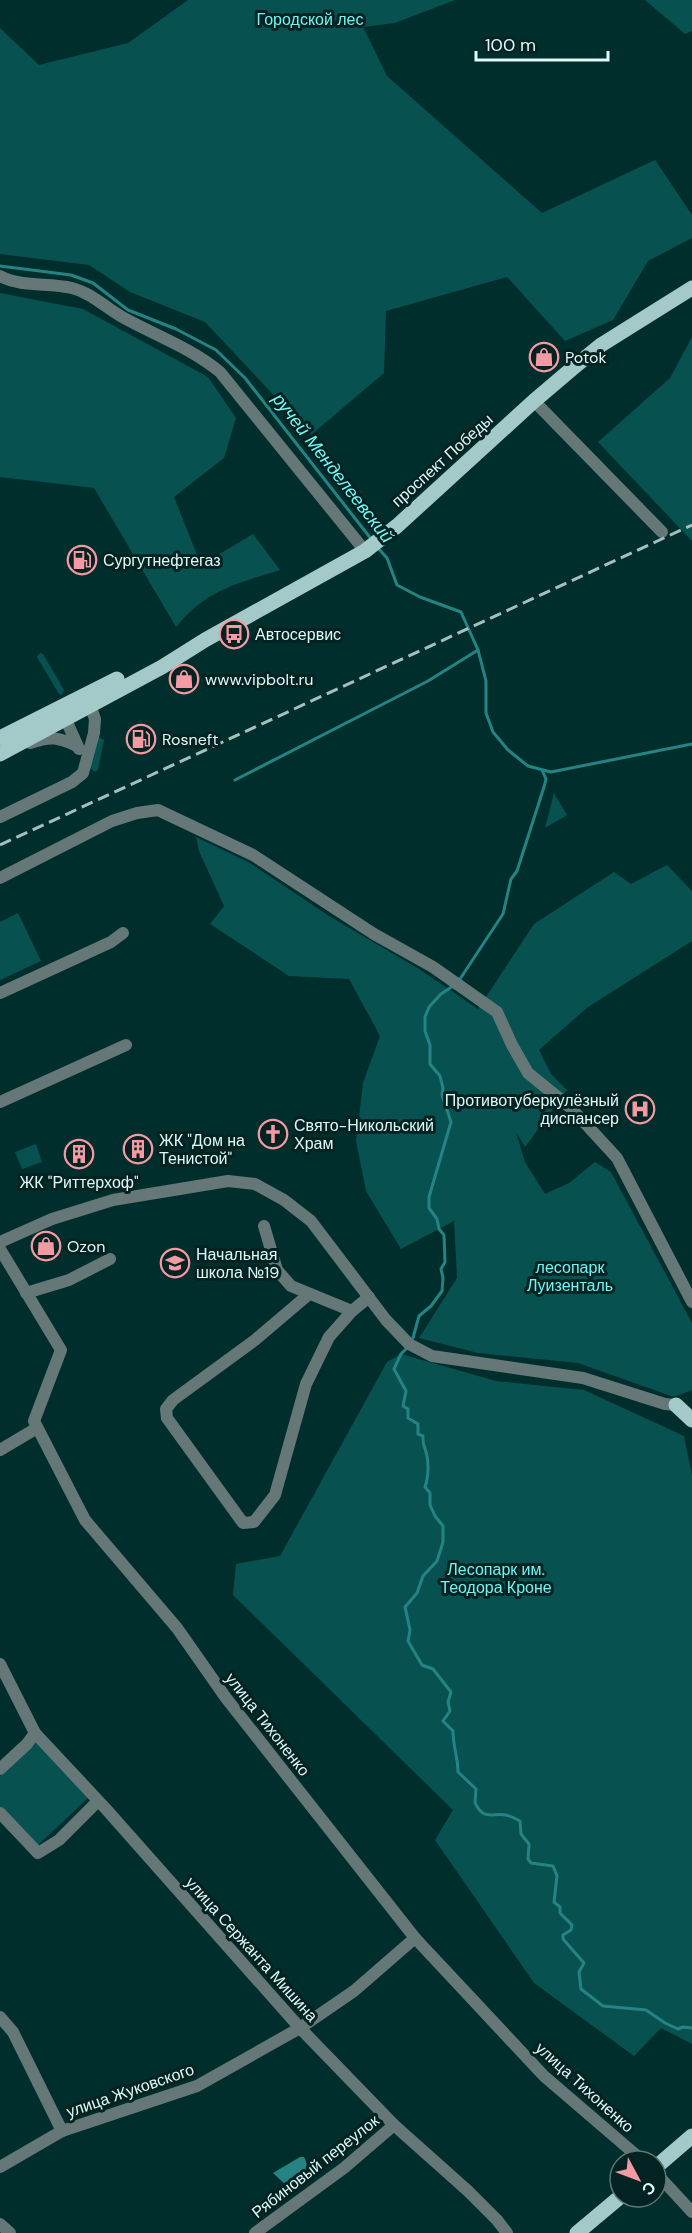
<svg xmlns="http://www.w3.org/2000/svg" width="692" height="2233" font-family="'DM Sans',sans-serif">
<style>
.green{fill:#075151}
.water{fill:#258483}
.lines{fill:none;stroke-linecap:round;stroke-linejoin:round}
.stream{stroke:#258483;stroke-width:3}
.minor{stroke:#657777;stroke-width:12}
.major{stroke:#a3c9c8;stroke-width:15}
.rail{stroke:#a3c0bf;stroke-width:3;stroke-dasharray:12 6;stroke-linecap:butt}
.labels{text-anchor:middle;stroke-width:6;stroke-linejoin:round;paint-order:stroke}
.park-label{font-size:16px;fill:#71f3f1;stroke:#022322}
.poi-label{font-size:16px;fill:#e1f8f7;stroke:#022322;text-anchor:start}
.street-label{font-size:16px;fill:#e1f8f7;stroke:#022322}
.water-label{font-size:18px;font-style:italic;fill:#76f8f6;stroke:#022322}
</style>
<rect width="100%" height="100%" fill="#002e2d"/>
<!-- green -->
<g class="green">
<path d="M188 0H455L395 23 363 27 387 76 542 213 655 160 692 215V238L648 261 613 320 565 341 507 277 386 311 384 373 311 435 205 322 130 292 89 265 0 254V28L39 65 128 43Z"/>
<path d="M645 0H692V31L685 34Z"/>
<path d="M0 293 83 309 208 377 236 418 224 458 174 497 201 565 253 534 280 570C236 584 207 589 176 627L94 488 0 477Z"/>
<path d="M692 337V541L598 442 670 378Z"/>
<path d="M40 653 43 654 64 690 62 695 59 694 37 657Z"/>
<path d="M99 737 104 740 98 770 94 772 90 768 97 739Z"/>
<path d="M554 793 567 815 545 828Z"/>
<path d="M196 837 250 863 329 916 419 969 478 1009 534 924 614 872 631 884 667 865 692 891V941L588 1007 539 1050 551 1074 567 1090 525 1147 516 1132 525 1162 545 1194 569 1183 595 1162 611 1172 692 1323V1390L674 1397 578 1363 478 1353 419 1338 457 1278 454 1221 401 1249 366 1191 356 1141 363 1083 380 1036 349 979 289 976 210 924 224 906 199 851Z"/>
<path d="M18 913 41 961 0 980V922Z"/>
<path d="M36 1144 42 1162 22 1169 15 1152Z"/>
<path d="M401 1354 496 1381 584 1390 684 1436 692 1475V2044L661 2028 634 2056 534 1983 435 1840 453 1810 233 1595 236 1564 280 1556 387 1362Z"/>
<path d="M36 1741 89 1797 36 1847 0 1809V1776Z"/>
</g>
<!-- water -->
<path class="water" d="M300 2157H304C312 2171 300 2181 287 2186L273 2173Z"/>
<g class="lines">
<!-- stream -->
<g class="stream">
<path d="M0 266 71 275 93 283 128 310 176 329 216 350 245 378 372 540"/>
<path d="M378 548 387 558 397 585 420 597 461 612 478 650 486 681V713L493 732 508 750 528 766 551 772 692 744"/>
<path d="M235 780 428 681 478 650"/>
<path d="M458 982 503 914 511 879 517 871 544 787 546 779 542 770"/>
<path d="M413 1338 419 1316 431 1306 442 1291 443 1278 441 1269 445 1262 444 1235 439 1229 437 1219 429 1208V1197L451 1122 442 1095 443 1088 440 1076 430 1064V1045L425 1031V1017L429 1007 441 994 453 986"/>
<path d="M407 1348 401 1354 394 1369 406 1391 403 1406 408 1409V1418L418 1424V1434L423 1436C422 1445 426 1449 427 1456 429 1465 428 1479 425 1487L430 1493V1505L435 1516 443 1526V1542L437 1561 423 1576 417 1593 405 1607 410 1630 408 1641 422 1665 433 1669 451 1692 448 1702 450 1711 443 1721 453 1731C453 1746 458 1758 458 1772L476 1789 475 1803C485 1822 492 1812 506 1815 511 1816 516 1819 520 1821L521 1834 529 1844 528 1859 531 1863 553 1866 557 1876 554 1902 560 1907V1913L572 1925 571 1930 563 1935V1939L584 1963 579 1972 581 1989 603 2006 646 2010 665 2023 678 2029 683 2027 692 2028"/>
</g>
<!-- minor -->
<g class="minor">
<path d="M0 276C23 288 48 282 72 288 92 293 107 309 124 318 157 336 191 348 220 372L365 551"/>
<path d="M534 401 662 532"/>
<path d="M62 711 79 749"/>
<path d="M30 743C51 736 58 737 77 746"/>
<path d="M0 817 72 782 83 773 94 733 95 719 90 705"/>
<path d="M0 878 112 821 137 813 158 810 253 855 374 934 433 967 497 1012 512 1045 528 1073 571 1108 617 1158 692 1302"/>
<path d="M0 993 111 942 123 933"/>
<path d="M0 1102 126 1045"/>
<path d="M264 1226 277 1270 291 1286 352 1311 369 1297"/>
<path d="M0 1242 52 1219 113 1200 228 1181 255 1184 284 1200 311 1221 386 1320 409 1344 432 1356 583 1378 665 1404 676 1405"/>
<path d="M0 1249 61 1350 34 1421 85 1520 177 1628 226 1698 415 1938 544 2076 643 2161"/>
<path d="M26 1293 69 1280 110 1259"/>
<path d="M308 1295 255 1340 173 1400 166 1409 167 1418 243 1523 254 1522 275 1495 306 1384 329 1337 352 1311"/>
<path d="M0 1450 37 1428"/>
<path d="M0 1664 35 1733 106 1809 300 2028 394 2125 468 2191 497 2220 507 2233"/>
<path d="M0 1769 27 1744 35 1733"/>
<path d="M0 1813 38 1853 59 1840 98 1801"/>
<path d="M0 2017 13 2032 62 2131"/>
<path d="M0 2167 62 2131 197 2086 300 2028 354 1991 415 1938"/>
<path d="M656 2173 692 2212"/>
<path d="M0 2224 10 2233"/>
<path d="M255 2233 344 2168 394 2125"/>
</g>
<!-- major -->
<g class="major">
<path d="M0 738 117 679"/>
<path d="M0 754 162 667 205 640 365 551 397 526 534 401 574 367 601 345 692 288"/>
<path d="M676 1405 692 1420"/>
<path d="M656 2167 692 2136"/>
<path d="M577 2233 620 2197"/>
</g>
<!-- rail -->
<path class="rail" d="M0 845 692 525"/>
</g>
<!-- icons -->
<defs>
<g id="shop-ring" transform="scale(1.5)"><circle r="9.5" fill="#022322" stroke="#f49aa2" stroke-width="1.5"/><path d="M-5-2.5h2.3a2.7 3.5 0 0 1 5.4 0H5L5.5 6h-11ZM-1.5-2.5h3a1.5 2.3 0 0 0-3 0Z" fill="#f49aa2"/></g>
<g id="fuel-ring" transform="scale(1.5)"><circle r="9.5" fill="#022322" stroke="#f49aa2" stroke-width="1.5"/><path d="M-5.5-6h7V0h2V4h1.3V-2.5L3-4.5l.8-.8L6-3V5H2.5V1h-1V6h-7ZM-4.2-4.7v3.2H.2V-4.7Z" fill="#f49aa2"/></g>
<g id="bus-ring" transform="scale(1.5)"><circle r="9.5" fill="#022322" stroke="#f49aa2" stroke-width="1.5"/><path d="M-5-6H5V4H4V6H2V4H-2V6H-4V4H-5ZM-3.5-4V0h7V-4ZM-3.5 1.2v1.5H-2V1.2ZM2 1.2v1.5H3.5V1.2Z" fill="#f49aa2"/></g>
<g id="hospital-ring" transform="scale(1.5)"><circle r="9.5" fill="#022322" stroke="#f49aa2" stroke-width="1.5"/><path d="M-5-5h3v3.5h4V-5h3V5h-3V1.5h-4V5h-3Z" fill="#f49aa2"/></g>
<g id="church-ring" transform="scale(1.5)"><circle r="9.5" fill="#022322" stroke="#f49aa2" stroke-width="1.5"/><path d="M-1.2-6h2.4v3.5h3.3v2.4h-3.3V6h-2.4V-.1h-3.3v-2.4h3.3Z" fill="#f49aa2"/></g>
<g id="building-ring" transform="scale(1.5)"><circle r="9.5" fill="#022322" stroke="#f49aa2" stroke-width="1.5"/><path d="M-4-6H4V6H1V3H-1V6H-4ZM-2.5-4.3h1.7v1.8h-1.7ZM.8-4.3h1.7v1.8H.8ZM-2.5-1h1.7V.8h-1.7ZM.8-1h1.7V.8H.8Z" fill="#f49aa2"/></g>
<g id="school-ring" transform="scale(1.5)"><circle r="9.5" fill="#022322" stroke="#f49aa2" stroke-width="1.5"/><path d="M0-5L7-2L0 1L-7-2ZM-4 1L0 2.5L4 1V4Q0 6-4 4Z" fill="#f49aa2"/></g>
</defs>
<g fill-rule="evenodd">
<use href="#shop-ring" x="544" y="357"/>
<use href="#fuel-ring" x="82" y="560"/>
<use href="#bus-ring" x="234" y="634"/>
<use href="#shop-ring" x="184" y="679"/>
<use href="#fuel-ring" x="141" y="739"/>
<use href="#hospital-ring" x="640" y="1109"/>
<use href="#church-ring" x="273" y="1134"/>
<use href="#building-ring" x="138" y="1149"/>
<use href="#building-ring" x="79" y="1154"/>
<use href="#shop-ring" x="46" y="1246"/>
<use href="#school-ring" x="175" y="1263"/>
</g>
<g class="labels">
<!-- park labels -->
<g class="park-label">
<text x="310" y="25">Городской лес</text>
<text x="570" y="1273">лесопарк<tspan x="570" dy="18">Луизенталь</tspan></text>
<text x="496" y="1575">Лесопарк им.<tspan x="496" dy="18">Теодора Кроне</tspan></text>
</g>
<!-- poi labels -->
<g class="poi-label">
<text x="565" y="363">Potok</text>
<text x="103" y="566">Сургутнефтегаз</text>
<text x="255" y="640">Автосервис</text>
<text x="205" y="685">www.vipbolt.ru</text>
<text x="162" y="745">Rosneft</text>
<text x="619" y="1106" text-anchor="end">Противотуберкулёзный<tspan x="619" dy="18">диспансер</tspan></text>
<text x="294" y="1131">Свято-Никольский<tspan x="294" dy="18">Храм</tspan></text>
<text x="159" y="1146">ЖК "Дом на<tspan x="159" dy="18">Тенистой"</tspan></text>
<text x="79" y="1188" text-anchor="middle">ЖК "Риттерхоф"</text>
<text x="67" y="1252">Ozon</text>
<text x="196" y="1260">Начальная<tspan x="196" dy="18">школа №19</tspan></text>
</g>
<!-- street labels -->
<g class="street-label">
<text transform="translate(442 460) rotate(-42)" y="6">проспект Победы</text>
<text transform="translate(268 1724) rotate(52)" y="6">улица Тихоненко</text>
<text transform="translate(252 1949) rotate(48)" y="6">улица Сержанта Мишина</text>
<text transform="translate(585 2087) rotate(42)" y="6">улица Тихоненко</text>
<text transform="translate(130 2090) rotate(-19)" y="6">улица Жуковского</text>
<text transform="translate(315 2166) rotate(-38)" y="6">Рябиновый переулок</text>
</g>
<!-- water labels -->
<g class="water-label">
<text transform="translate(333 468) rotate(52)" y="6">ручей Менделеевский</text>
</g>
</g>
<!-- north arrow -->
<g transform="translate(638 2179) rotate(131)"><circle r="28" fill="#022322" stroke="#5b7877" stroke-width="1.5"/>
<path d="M0-4.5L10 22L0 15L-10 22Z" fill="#f49aa2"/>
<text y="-9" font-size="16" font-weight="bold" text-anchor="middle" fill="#e1f8f7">С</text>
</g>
<!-- scale -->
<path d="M476 51v9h132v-9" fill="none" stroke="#e1f8f7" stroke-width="3"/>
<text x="485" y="51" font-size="18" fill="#e1f8f7" stroke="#022322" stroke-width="4.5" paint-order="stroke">100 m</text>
</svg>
